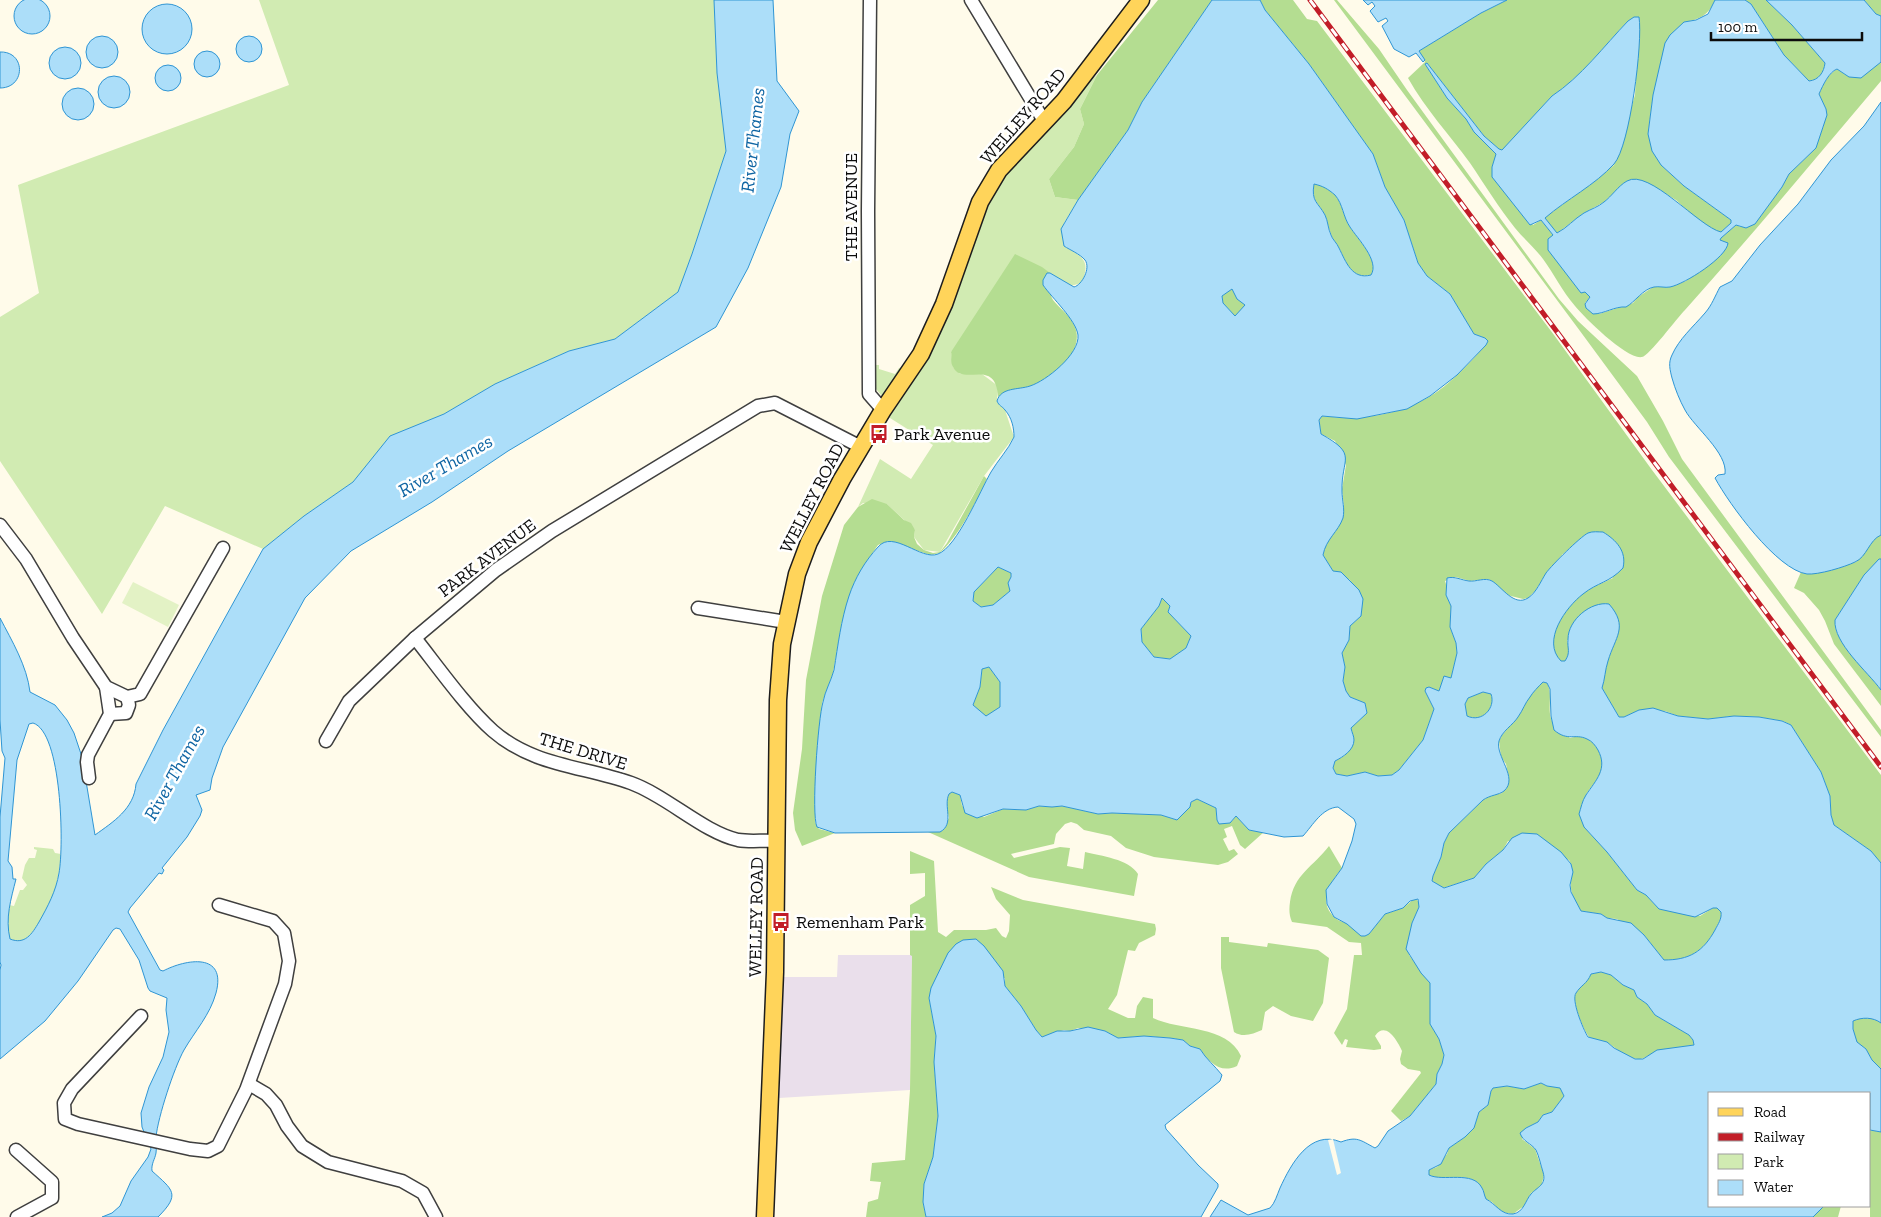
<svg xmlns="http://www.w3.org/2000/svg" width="1881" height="1217" font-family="'Zilla Slab',serif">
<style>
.industrial{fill:#eadfeb}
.green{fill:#d1ebb2}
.forest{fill:#b4dd91}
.pitch{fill:#e3f2c5}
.water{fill:#acdef9;stroke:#2f95d4;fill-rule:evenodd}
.pier{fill:#fffbea}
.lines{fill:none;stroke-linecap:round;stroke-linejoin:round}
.minor-casing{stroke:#3f3f3f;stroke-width:15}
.major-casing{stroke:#1d1d1d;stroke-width:19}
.minor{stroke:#fff;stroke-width:12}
.major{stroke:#ffd45a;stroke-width:16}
.rail-casing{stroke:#c21d28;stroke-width:5}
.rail{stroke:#fff;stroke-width:3;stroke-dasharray:9;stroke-linecap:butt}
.labels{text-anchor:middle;stroke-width:5;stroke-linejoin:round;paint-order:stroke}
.street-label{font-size:18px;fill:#0c0c0c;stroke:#fff}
.poi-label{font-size:18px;fill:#0c0c0c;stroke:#fff;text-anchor:start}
.water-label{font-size:19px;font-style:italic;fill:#0f65a3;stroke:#fff}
</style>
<rect width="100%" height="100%" fill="#fffbea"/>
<!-- industrial -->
<path class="industrial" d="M838 955H912L910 1090 779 1098 781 977H837Z"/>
<!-- green -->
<g class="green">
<path d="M259 0H714L717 73 726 151 692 254 678 292 615 339 569 351 495 384 444 414 391 436 353 482 304 516 263 549 165 506 102 614 0 461V317L39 293 18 185 289 85Z"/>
<path d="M1097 75 1080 109 1084 124 1074 147 1049 179 1055 197 1078 200 1064 223V246C1082 257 1091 259 1082 283L1070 286 1050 273 951 352 953 367 960 374H982L998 386 997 401 1005 410 1014 437 984 476 940 552 924 550 914 537 915 530 887 504 863 503 858 507 880 459 911 479 933 445 882 413 921 354 980 202 1044 121Z"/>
<path d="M875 365H879V369L895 374 899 368 909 366 888 396H882L876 389Z"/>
<path d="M34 847 53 849 55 853 61 854C60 867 58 880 54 893 50 906 34 937 21 941 17 942 14 940 10 939L7 927 9 905 14 906 20 890H23L27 885 22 878 25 865 29 858H35L37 850 34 849Z"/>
</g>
<!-- forest -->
<g class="forest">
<path d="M1158 0H1212L1142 102 1128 130 1078 200 1055 197 1049 179 1074 147 1084 124 1080 109 1097 75Z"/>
<path d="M1260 0H1293L1307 19 1317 21 1554 335 1652 470 1881 775V863L1871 851 1834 825 1831 815 1830 796 1821 772 1791 725 1783 721 1759 717 1734 716 1708 719 1678 716 1665 711 1639 710 1624 717H1619L1602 688 1607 662 1617 637 1567 640C1570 649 1570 653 1565 661H1561C1541 641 1565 608 1582 594 1591 587 1603 583 1613 578L1586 534 1563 554 1548 571 1535 591 1528 598 1523 599 1507 595 1492 581 1488 579 1470 581 1456 577 1445 581 1447 587 1446 595 1451 606 1450 627 1456 643 1457 653 1451 678 1444 677 1439 691 1429 687 1425 691 1434 709 1423 740 1399 770 1392 775 1378 776 1365 772 1347 776 1336 774 1333 768 1335 761 1344 756 1354 741 1351 728 1367 713 1365 703 1350 697 1346 691 1343 681 1345 667 1342 653 1349 640 1350 626 1361 616 1350 580 1333 571 1323 555 1325 545 1339 526 1344 507 1342 489 1346 465 1335 441 1321 434 1319 419 1322 416C1359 421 1396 416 1429 397 1451 384 1469 363 1486 345L1487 341 1485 338 1474 334 1450 294 1427 276 1418 263 1404 220 1385 187 1373 154 1309 64 1265 10Z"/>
<path d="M1334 0H1337L1379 49 1407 90 1559 299 1578 321 1637 376 1663 421 1682 459 1881 730V737L1669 457 1647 422 1580 331Z"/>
<path d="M1507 0H1715C1709 15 1699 20 1684 22L1653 95 1648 134 1661 165 1684 186 1731 220V223L1721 232 1714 231 1693 216 1676 200 1647 183 1627 181 1604 202 1584 213 1556 234 1544 218 1595 181 1614 165 1635 95 1639 17 1628 21C1604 46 1581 77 1552 96L1503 150 1499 149 1484 136 1427 63 1425 64 1447 98 1466 119 1474 132 1497 154 1492 167 1533 225 1541 220 1553 235 1585 292 1590 297 1585 303 1599 314 1633 303 1638 297 1653 287H1670L1686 281 1722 254 1720 240 1721 238 1736 225 1741 227 1782 187 1789 174 1816 148 1819 134 1823 128 1826 109 1819 94C1823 85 1829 72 1838 69L1844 74 1860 78 1881 62V81C1816 158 1752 235 1685 310 1677 318 1649 356 1642 357 1627 360 1585 318 1575 306 1562 291 1554 274 1543 259 1535 248 1524 239 1515 228 1499 208 1485 185 1470 163 1449 134 1426 110 1408 78L1425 62 1419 51 1481 13Z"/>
<path d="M1745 0H1766L1792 25 1825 63C1824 73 1819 80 1809 81L1784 55 1751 4Z"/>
<path d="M1864 0H1881V16L1876 14Z"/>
<path d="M1314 183C1323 186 1328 188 1335 195 1343 204 1343 217 1350 227 1357 238 1380 261 1371 275 1352 280 1346 262 1339 248 1337 243 1332 239 1331 234 1328 228 1328 221 1325 215 1318 202 1311 201 1314 183Z"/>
<path d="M1015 254 1042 267 1050 273H1047C1049 281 1049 293 1053 300 1060 309 1071 316 1075 327 1085 352 1053 378 1031 386 1019 390 1008 389 998 397 996 357 963 387 953 367 950 363 952 356 951 352Z"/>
<path d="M1232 288 1246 305 1235 316 1223 303 1222 296Z"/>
<path d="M984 476 987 479C974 506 961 532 940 553L930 555 889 541 878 545 861 570 854 585 842 622 833 673 822 703 815 787V822L819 829 835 833 802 846 795 830 793 813 802 749 806 680 822 596 844 525 858 507 872 499 887 504 904 520 911 523 915 530 914 537 917 544 924 550 933 553 940 552 947 543Z"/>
<path d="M1881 535V559L1864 575 1835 620 1836 631 1847 648 1881 690V706L1834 644 1825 621 1819 610 1804 593 1794 588 1801 572 1807 574 1856 562 1875 537Z"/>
<path d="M998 567 1011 573 1010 591 993 605 981 607 973 601 974 592Z"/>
<path d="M1162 598 1170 606 1168 612 1191 636 1186 648 1171 659 1154 657 1142 642 1141 629 1159 606Z"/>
<path d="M989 667 1000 682V707L986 717 973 705 980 687 982 669Z"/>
<path d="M1542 682 1547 683C1554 695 1545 713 1554 724 1558 729 1565 733 1570 738 1574 737 1578 736 1582 737 1596 739 1606 759 1601 772 1598 781 1590 787 1586 795 1583 804 1584 818 1584 827L1607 852 1637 890 1646 895 1659 909 1700 916 1713 908H1718L1721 912C1722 919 1718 924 1715 930 1703 952 1689 960 1664 960L1644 935 1617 919 1607 918 1601 914 1581 911C1576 904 1570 893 1571 884 1571 874 1574 869 1569 860L1508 841 1503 850 1486 864 1474 878 1443 888 1432 881 1433 876 1441 857 1444 843 1449 833 1483 800 1490 796 1502 793 1509 779 1506 764 1501 757 1499 741 1502 735 1518 717 1529 697Z"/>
<path d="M1483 692 1491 694C1496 708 1482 723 1467 716L1465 704 1468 698Z"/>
<path d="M952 792 960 795 962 806 984 817 1003 809 1026 810 1039 806 1052 807 1062 806 1098 814 1112 813 1161 815 1177 820C1185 814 1187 802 1197 799L1216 808 1217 820 1232 821 1236 816 1249 830 1264 832 1245 849 1240 845 1232 826 1224 829 1227 837 1223 839 1229 851 1234 849 1238 854 1228 862 1218 865 1154 857 1126 848 1111 836 1084 830 1077 824 1071 822 1065 824 1056 834 1054 844 1011 854 1014 858 1060 847 1070 848 1067 866 1083 869 1085 852C1101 856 1129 859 1138 874L1134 896 1029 877 928 832H940L949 818 946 803 949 793Z"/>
<path d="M1329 846 1342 868C1329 884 1316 904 1338 920 1340 921 1343 922 1346 923 1351 926 1356 931 1361 936L1369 934 1385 914 1403 908 1415 898 1419 902V907L1412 923 1409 955 1430 983V1024L1439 1039 1444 1055 1442 1064 1437 1074 1436 1084 1410 1116 1401 1121 1391 1111 1421 1073 1420 1071 1408 1069 1401 1064 1400 1059 1402 1051C1398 1042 1386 1020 1375 1036L1381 1046V1049L1374 1050 1346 1047 1348 1040 1345 1039 1342 1045 1334 1033 1347 1009 1354 955H1362L1361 943 1349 942 1327 927 1292 922C1289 915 1289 909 1290 902 1294 874 1313 867 1329 846Z"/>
<path d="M910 851 934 861 938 932 946 937 954 930H986L996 928 1002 936 1006 938 1009 931 1010 915 996 899 991 887 1023 900 1155 924 1156 929 1155 935 1139 943 1135 951 1128 950 1117 995 1108 1009 1128 1018H1135L1137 1006 1143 997 1153 999V1018C1180 1031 1227 1025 1241 1056L1237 1066C1220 1074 1209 1062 1200 1049L1190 1046 1183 1040 1170 1038 1144 1036 1118 1038 1105 1031 1078 1028 1070 1031 1064 1030 1042 1037 1036 1030 1021 1006 1005 986V978L929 998 936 1036 934 1062 938 1116 933 1157 924 1184 923 1202 926 1217H866L868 1202 878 1199 881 1182 870 1181 872 1163 905 1160 910 1090 912 956 910 955V905L925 896V873L910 874Z"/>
<path d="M1221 937H1229V942L1267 947 1268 943 1318 950 1329 958 1323 1003 1313 1021 1291 1016 1273 1006 1265 1012 1262 1030C1253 1034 1243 1038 1234 1032L1221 968Z"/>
<path d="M1601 972 1611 975 1623 985 1634 990 1637 997 1647 1004 1655 1015 1689 1035 1693 1040 1694 1045 1680 1047 1647 1056C1634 1066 1618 1049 1608 1043 1602 1040 1594 1040 1589 1037 1583 1029 1571 1000 1576 993 1581 985 1587 984 1591 974Z"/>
<path d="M1859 1018H1875L1881 1022V1069L1872 1060 1866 1049 1856 1042 1853 1029V1021Z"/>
<path d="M1541 1083 1547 1086 1560 1087 1564 1096 1552 1112 1543 1115 1538 1122 1526 1128 1522 1139 1535 1149 1544 1175 1541 1187 1531 1193 1524 1206 1513 1214 1501 1212 1492 1202 1486 1199C1484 1196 1484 1191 1482 1188 1471 1169 1444 1183 1428 1175L1429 1170 1437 1167 1447 1154 1449 1148 1465 1137 1474 1128 1479 1112 1488 1105 1491 1091 1493 1088 1507 1086 1524 1089Z"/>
<path d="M1870 1130 1881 1132V1217H1870Z"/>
<path d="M1824 1206H1841L1838 1217H1813Z"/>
</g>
<!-- pitch -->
<path class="pitch" d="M133 582 179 605 168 627 122 603Z"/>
<!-- water -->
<g class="water">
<circle cx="32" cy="16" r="18"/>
<path d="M714 0H773L777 81 799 111 790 134 781 187 748 268 716 327 508 451 432 502 351 551 305 598 223 747 212 778 210 790 196 795 202 810 200 816 187 837 162 868 164 870 162 874 159 873 130 908 128 912 160 970 163 971C186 959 227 952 216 993 210 1015 195 1031 184 1050 174 1068 158 1117 156 1137 155 1142 157 1148 156 1153 155 1159 151 1164 152 1171 173 1190 181 1194 158 1217H102L112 1213 120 1206 131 1181 148 1157 151 1149 142 1127 141 1113 149 1087 163 1057 169 1032 166 1010 167 998 150 991 148 988 139 960 120 929 116 928 113 930 78 981 45 1021 0 1059V970L1 965 0 962V817L5 758 2 751 0 720V618C12 641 27 666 30 692L55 705 67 720 74 733 82 757 95 835C113 822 134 809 136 784L163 730 263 549 304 516 353 482 390 436 444 414 495 384 569 351 615 339 678 292 692 254 726 151 717 73ZM33 723C62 732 64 846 59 873 56 891 48 906 39 922 32 934 25 945 10 939 5 918 11 899 16 879H13L12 867 8 861 17 760 29 724Z"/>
<path d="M1212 0H1260L1265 10 1309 64 1373 154 1385 187 1404 220 1418 263 1427 276 1450 294 1474 334 1485 338 1488 341 1486 345 1457 375 1430 396 1407 409 1357 419 1322 416 1319 420 1321 434C1359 455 1341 458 1342 491 1342 500 1345 509 1343 518 1338 532 1326 539 1323 555L1333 571 1341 572 1359 590 1363 599 1361 616 1350 626 1349 640 1342 653 1345 667 1343 681 1346 691 1350 697 1365 703 1367 713 1351 728C1352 733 1354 736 1354 740 1354 750 1343 757 1335 761L1333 768 1336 774 1347 776 1365 772 1378 776 1392 775 1399 770 1423 740 1434 709 1425 691 1426 688 1429 687 1439 691 1444 676 1451 678 1457 653 1456 643 1450 627 1451 606 1446 595 1447 578C1455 576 1461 580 1469 581 1476 582 1485 577 1492 581 1502 587 1514 607 1528 598 1536 593 1541 581 1546 573 1552 565 1580 537 1588 533 1593 531 1598 532 1603 532 1616 540 1627 551 1623 568 1609 583 1598 582 1583 594 1566 607 1541 641 1561 661H1565C1571 652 1567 649 1568 639 1568 620 1591 601 1609 604 1629 627 1615 637 1608 661 1605 670 1605 679 1602 688L1619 717H1624L1639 710 1653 708 1678 716 1708 719 1734 716 1759 717 1782 721 1791 725 1821 772 1830 796 1831 815 1834 825 1871 851 1881 863V1023C1873 1017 1862 1017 1853 1021V1029L1857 1042 1866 1049 1872 1060 1881 1069V1132L1870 1130V1093H1710V1206H1824L1813 1217H1210L1221 1200 1248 1215 1270 1208C1275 1203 1277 1195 1280 1188 1291 1164 1310 1129 1341 1142 1357 1136 1360 1140 1375 1148L1378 1146 1388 1131 1410 1116 1436 1084 1437 1074 1442 1064 1444 1055 1439 1039 1430 1024V983L1421 973 1406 949 1412 923 1419 907 1418 899 1410 901 1403 908 1385 914 1369 934 1365 936H1361L1347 924 1334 917 1327 904 1326 890 1342 868 1352 841 1356 824 1354 819 1338 807C1322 808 1313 825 1303 836L1284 837 1249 830 1236 816 1230 823 1219 824 1217 820 1216 808 1197 799 1191 802 1190 807 1177 820 1161 815 1112 813 1098 814 1062 806 1052 807 1039 806 1026 810 1003 809 977 818 965 813 960 795 952 792 949 794C943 806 955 824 940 832L835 833 817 827C811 814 818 719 823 702 825 691 831 681 834 670 838 645 841 620 849 596 855 578 865 561 878 547 893 529 921 561 938 554 957 547 980 491 991 472 998 460 1008 450 1014 437 1014 428 1012 418 1005 410 1002 406 999 406 997 401 1001 387 1018 390 1030 386 1046 381 1080 354 1078 335 1076 320 1052 298 1043 285V280L1047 273H1050L1074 287C1082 285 1091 268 1085 260 1080 254 1070 250 1064 246L1061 229 1078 200 1128 130 1142 102ZM1314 184C1323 186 1328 189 1335 195 1343 204 1343 217 1350 227 1357 238 1380 261 1371 275 1352 280 1346 262 1339 248 1337 243 1332 239 1331 235 1328 229 1328 221 1325 215 1318 202 1311 202 1314 184ZM1232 289 1237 299 1245 305 1235 316 1223 303 1222 296ZM998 567 1011 573V577L1008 583 1010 591 993 605 981 607 973 601 974 592ZM1162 598 1170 606 1168 612 1191 636 1186 648 1170 659 1154 657 1142 642 1141 629 1159 606ZM989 667 1000 682V707L986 716 973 705 980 687 982 669ZM1543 682 1547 683 1550 689 1551 716 1554 730C1568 742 1575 733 1587 739 1592 741 1595 745 1598 750 1608 769 1596 780 1586 795 1582 801 1581 808 1579 814L1584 827 1607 852 1637 890 1646 895 1659 909 1695 917 1713 908H1717L1721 912C1722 919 1718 924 1715 930 1703 952 1689 960 1664 960L1644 935 1631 923 1607 918 1601 914 1581 911 1571 892 1570 885 1573 872 1571 864 1561 852 1537 834 1522 833 1512 838 1503 850 1486 864 1474 878 1444 888 1432 881 1433 876 1441 857 1444 843 1449 833 1483 800C1490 795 1499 795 1504 791 1519 778 1495 756 1499 741 1502 731 1513 725 1518 717 1523 710 1525 703 1530 697 1533 692 1538 687 1543 682ZM1483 692 1491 694C1496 708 1482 723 1467 716L1465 704 1468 698ZM1601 972 1611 975 1623 985 1634 990 1637 997 1647 1004 1655 1015 1689 1035 1693 1040 1694 1045 1657 1050 1643 1059H1635L1614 1048 1607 1042 1588 1037C1583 1029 1571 1000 1576 993 1581 985 1587 984 1591 974ZM1541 1083 1547 1086 1560 1088 1564 1096 1552 1112 1543 1115 1538 1122 1526 1128 1520 1133C1523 1142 1531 1143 1536 1150 1539 1156 1541 1166 1543 1172 1547 1185 1537 1187 1531 1194 1525 1201 1524 1212 1513 1214 1501 1215 1496 1204 1486 1199 1484 1195 1484 1191 1482 1188 1473 1170 1443 1182 1429 1175V1170L1441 1164 1449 1148 1465 1137 1474 1128 1479 1112 1488 1105 1491 1091 1493 1088 1507 1086 1524 1089Z"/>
<path d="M1363 0H1507L1481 13 1419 51 1425 60 1423 62 1416 53 1409 57 1394 49 1382 26 1388 21 1386 18 1378 22 1370 11 1375 6 1372 2 1368 5Z"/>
<path d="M1715 0H1745L1751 4 1784 55 1809 81C1819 80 1824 72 1825 63L1792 25 1766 0H1864L1876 14 1881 16V62L1861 78 1849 77 1837 69C1829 72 1823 85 1819 94L1826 109 1827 115 1816 148 1789 174 1782 187 1755 224 1746 228 1736 225 1721 238 1720 240 1728 243C1727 257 1685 284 1670 287 1665 288 1659 286 1654 287 1643 289 1635 302 1626 307 1615 306 1604 314 1593 314L1586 308 1585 304 1590 297 1585 292 1581 293 1548 250V239L1553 235 1541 220 1530 225 1492 177V167L1496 154 1474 132 1466 119 1447 98 1425 64 1427 63 1484 136 1499 149 1502 150 1552 96C1581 77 1604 46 1628 21L1634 17H1639C1643 42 1630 146 1614 164 1595 185 1567 199 1545 218L1557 233C1567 228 1574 219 1584 213 1591 209 1598 207 1604 202 1612 196 1618 186 1627 181 1649 168 1699 227 1721 232L1731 223V220L1684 186 1661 165 1652 151 1648 134 1653 95 1665 43 1670 35 1684 22 1696 20 1708 14Z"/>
<circle cx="167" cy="29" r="25"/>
<circle cx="102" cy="52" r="16"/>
<circle cx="249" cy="49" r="13"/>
<circle cx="65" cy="63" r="16"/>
<circle cx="207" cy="64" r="13"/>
<path d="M0 52C26 51 26 88 0 88Z"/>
<circle cx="168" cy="78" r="13"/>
<circle cx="114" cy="92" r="16"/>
<circle cx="78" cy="104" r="16"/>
<path d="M1881 102V535C1869 540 1867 557 1855 562 1845 567 1818 575 1807 574 1777 570 1729 504 1715 478L1718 475 1725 474C1728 453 1694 427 1685 410 1680 401 1675 389 1672 378 1670 370 1668 363 1672 355 1679 339 1693 327 1705 313 1712 305 1715 296 1720 287L1732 281 1760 245 1798 204 1831 160 1864 126Z"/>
<path d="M1879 559H1881V690C1868 672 1833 643 1835 620L1864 575Z"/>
<path d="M976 939 984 946 1003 971 1005 986 1021 1006 1036 1030 1042 1037 1057 1031H1070L1088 1027 1105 1031 1118 1038 1144 1036 1170 1038 1183 1040 1190 1046 1200 1049C1206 1059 1215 1066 1222 1075L1220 1081 1165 1125 1166 1129 1198 1165 1218 1184V1187L1201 1217H926L923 1202 924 1184 933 1157 938 1116 934 1062 936 1036 929 998 931 988 948 953 956 944 963 940Z"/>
</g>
<!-- pier -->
<path class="pier" d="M1333 1139 1341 1173 1337 1175 1328 1140Z"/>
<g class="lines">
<!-- minor casing -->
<g class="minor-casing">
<g id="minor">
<path d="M870 0 868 211 869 394 883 410"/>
<path d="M971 0 1044 121"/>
<path d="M0 525 26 559 73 638 106 687 127 697 140 694 223 548"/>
<path d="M698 608 786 622"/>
<path d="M415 638C438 667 466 707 493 731 533 766 583 766 631 783 667 796 703 832 738 840 750 842 764 840 776 841"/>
<path d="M110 714 126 713 129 705 127 697"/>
<path d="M326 741 349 701 415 638 496 570 552 531 758 406 775 403 861 447"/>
<path d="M89 778 87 762 88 755 110 714 106 687"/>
<path d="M141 1016 72 1089 64 1103 65 1119 78 1124 190 1149 208 1151 218 1146 246 1090 285 984 289 961 284 933 273 921 219 905"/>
<path d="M249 1084 266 1094 276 1105 287 1126 302 1146 328 1162 402 1181 423 1193 436 1217"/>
<path d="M16 1150 52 1182V1198L17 1217"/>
</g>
</g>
<!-- major casing -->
<g class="major-casing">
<path id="major" d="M765 1217 775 972 778 700 782 644 797 574 809 542 842 479 883 410 921 354 944 304 980 202 999 170 1064 101 1141 0"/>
</g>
<!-- minor -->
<use href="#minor" class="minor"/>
<!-- major -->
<use href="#major" class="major"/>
<!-- rail casing -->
<g class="rail-casing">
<path id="rail" d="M1310 0 1881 767"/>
</g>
<!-- rail -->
<use href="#rail" class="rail"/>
</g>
<!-- icons -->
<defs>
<g id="bus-bare" transform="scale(1.5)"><path d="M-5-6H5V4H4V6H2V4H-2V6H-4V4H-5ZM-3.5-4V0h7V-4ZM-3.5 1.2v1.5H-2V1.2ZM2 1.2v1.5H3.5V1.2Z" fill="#c21d28" stroke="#fff" stroke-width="2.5" paint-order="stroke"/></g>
</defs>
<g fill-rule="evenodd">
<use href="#bus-bare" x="879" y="434"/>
<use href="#bus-bare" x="781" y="922"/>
</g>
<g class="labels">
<!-- street labels -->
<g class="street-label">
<text transform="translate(1023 116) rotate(-49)" y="6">WELLEY ROAD</text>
<text transform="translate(851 207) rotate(-90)" y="6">THE AVENUE</text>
<text transform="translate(812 498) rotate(-63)" y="6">WELLEY ROAD</text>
<text transform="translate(487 558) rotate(-37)" y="6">PARK AVENUE</text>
<text transform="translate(583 751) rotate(17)" y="6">THE DRIVE</text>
<text transform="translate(756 917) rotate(-89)" y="6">WELLEY ROAD</text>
</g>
<!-- poi labels -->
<g class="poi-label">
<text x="894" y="440">Park Avenue</text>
<text x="796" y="928">Remenham Park</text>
</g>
<!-- water labels -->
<g class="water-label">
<text transform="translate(752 140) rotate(-84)" y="7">River Thames</text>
<text transform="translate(445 465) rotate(-30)" y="7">River Thames</text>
<text transform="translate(174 772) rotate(-61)" y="7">River Thames</text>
</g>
</g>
<!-- legend -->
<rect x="1708" y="1092" width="162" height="115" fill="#ffffff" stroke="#9e9e9e"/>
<rect x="1718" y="1108" width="25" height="8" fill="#ffd45a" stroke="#9e9e9e"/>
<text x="1754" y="1117" font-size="15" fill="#0c0c0c">Road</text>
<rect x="1718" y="1133" width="25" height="8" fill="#c21d28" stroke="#9e9e9e"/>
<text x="1754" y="1142" font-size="15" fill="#0c0c0c">Railway</text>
<rect x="1718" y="1154" width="25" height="15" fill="#d1ebb2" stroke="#9e9e9e"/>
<text x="1754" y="1167" font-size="15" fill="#0c0c0c">Park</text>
<rect x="1718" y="1180" width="25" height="15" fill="#acdef9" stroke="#9e9e9e"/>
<text x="1754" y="1192" font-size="15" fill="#0c0c0c">Water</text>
<!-- scale -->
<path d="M1711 32v8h151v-8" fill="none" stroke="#0c0c0c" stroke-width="2.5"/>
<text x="1718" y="32" font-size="15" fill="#0c0c0c" stroke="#ffffff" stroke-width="4" paint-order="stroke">100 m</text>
</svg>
